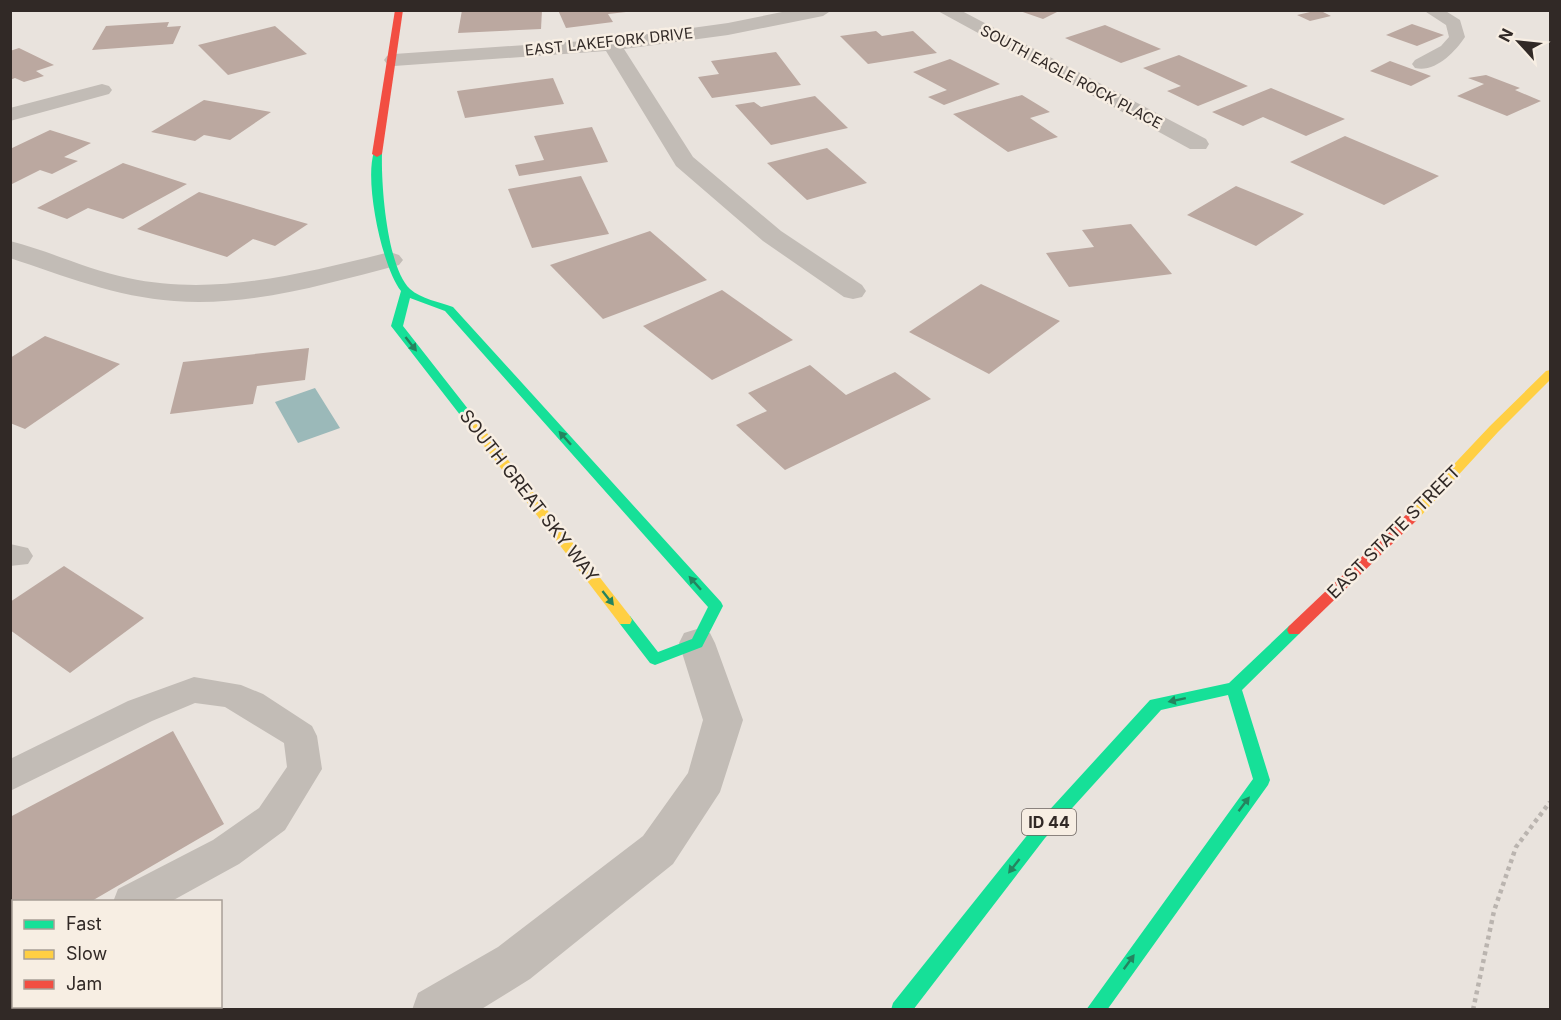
<svg xmlns="http://www.w3.org/2000/svg" width="1561" height="1020" font-family="Inter,sans-serif">
<style>
.water{fill:#9bb9b9}
.building{fill:#bba8a0}
.lines{fill:none;stroke-linecap:round;stroke-linejoin:round}
.path{stroke:#bab4af;stroke-width:4.5;stroke-dasharray:4 4;stroke-linecap:butt}
.lane{fill:#c2bcb6;fill-rule:evenodd}
.street{fill:#c2bcb6;fill-rule:evenodd}
.fast{fill:#16e098;fill-rule:evenodd}
.slow{fill:#ffcf43;fill-rule:evenodd}
.jam{fill:#f24e42;fill-rule:evenodd}
.oneway{fill:#24845f}
.labels{text-anchor:middle;stroke-width:5;stroke-linejoin:round;paint-order:stroke}
.far-street-label{font-size:15px;fill:#312926;stroke:#f7eee3}
.shield{fill:#f7eee3;stroke:#6c645f;stroke-width:1.5}
.shield-label{font-size:16px;font-weight:bold;fill:#312926}
.street-label{font-size:18px;fill:#312926;stroke:#f7eee3}
</style>
<rect width="100%" height="100%" fill="#e9e3dd"/>
<!-- water -->
<path class="water" d="M315 388 340 428 298 443 275 402Z"/>
<!-- building -->
<g class="building">
<path d="M462 10H542L541 29 458 33Z"/>
<path d="M558 10H626V12L608 14 613 22 566 28Z"/>
<path d="M1017 10H1061L1043 19Z"/>
<path d="M1319 10 1331 16 1310 21 1297 15Z"/>
<path d="M169 22 167 27 181 26 173 44 92 50 106 26Z"/>
<path d="M1412 24 1444 35 1417 46 1386 35Z"/>
<path d="M1105 25 1161 49 1121 63 1065 38Z"/>
<path d="M275 26 307 54 228 75 198 45Z"/>
<path d="M876 31 882 36 913 31 937 53 868 64 840 36Z"/>
<path d="M19 48 54 65 36 71 44 76 24 82 15 78 10 80V51Z"/>
<path d="M776 52 801 85 712 98 698 77 719 74 711 61Z"/>
<path d="M1179 55 1248 86 1198 106 1167 91 1181 86 1143 68Z"/>
<path d="M950 59 1000 84 944 105 928 97 947 90 913 72Z"/>
<path d="M1390 61 1431 76 1411 86 1370 71Z"/>
<path d="M1486 75 1520 88 1515 90 1541 101 1507 116 1457 96 1484 84 1468 78Z"/>
<path d="M553 78 564 104 465 118 457 91Z"/>
<path d="M1271 88 1345 119 1306 136 1263 117 1243 126 1212 112Z"/>
<path d="M1022 95 1050 112 1030 118 1058 137 1008 152 953 114Z"/>
<path d="M815 96 848 128 771 145 735 105 754 102 761 107Z"/>
<path d="M204 100 271 112 230 140 204 135 195 141 151 132Z"/>
<path d="M592 127 608 162 519 176 515 165 544 160 534 136Z"/>
<path d="M50 130 91 143 64 157 78 161 52 174 40 170 10 185V149Z"/>
<path d="M1345 136 1439 176 1384 205 1290 162Z"/>
<path d="M827 148 867 183 807 200 767 163Z"/>
<path d="M123 163 187 184 123 219 88 208 67 219 37 208Z"/>
<path d="M581 176 609 234 532 248 508 189Z"/>
<path d="M1236 186 1304 214 1256 246 1187 215Z"/>
<path d="M199 192 308 224 275 246 253 239 227 257 137 229Z"/>
<path d="M1131 224 1172 274 1069 287 1046 253 1094 247 1082 230Z"/>
<path d="M650 231 707 280 603 319 550 265Z"/>
<path d="M981 284 1060 321 989 374 909 332Z"/>
<path d="M722 290 793 340 712 380 643 326Z"/>
<path d="M45 336 120 364 25 429 10 423V358Z"/>
<path d="M309 348 305 380 257 386 253 404 170 414 183 362Z"/>
<path d="M810 365 846 395 895 372 931 399 785 470 736 425 767 411 748 393Z"/>
<path d="M64 566 144 618 70 673 10 630V602Z"/>
<path d="M173 731 224 824 90 902H14V946L10 947V817Z"/>
</g>
<g class="lines">
<!-- path -->
<path class="path" d="M1473 1010 1494 911 1516 847 1550 802"/>
<!-- lane -->
<g class="lane">
<path d="M1423 10H1444L1460 20 1465 37C1455 52 1435 73 1415 68L1412 64 1415 60 1441 46 1449 37 1446 25Z"/>
<path d="M10 544 28 548 33 556 28 564 10 566Z"/>
<path d="M194 677 241 685 263 694 312 726 317 736 322 769 285 830 239 864 170 902H113L118 889 213 840 259 808 287 767 284 743 225 707 195 703 152 721 10 791V759L128 701Z"/>
<path d="M14 946V984L10 985V947Z"/>
</g>
<!-- street -->
<g class="street">
<path d="M792 10H832L823 16 728 35 624 49 693 157 781 231 862 285 866 291 862 297 853 299 844 297 763 241 676 166 606 51 394 66 387 64 384 60 387 56 394 54 612 39 728 23Z"/>
<path d="M936 10H960L1206 139 1209 144 1206 149H1190Z"/>
<path d="M102 84 109 86 112 90 109 94 10 121V108Z"/>
<path d="M10 241C50 251 88 270 128 278 217 297 304 273 390 252L399 255 403 260 399 265C326 284 250 307 174 301 117 297 64 276 10 258Z"/>
<path d="M697 629 710 633 715 643 743 720 720 792 673 864 530 979 480 1010H412L418 993 498 947 643 836 688 773 703 720 679 643 684 633Z"/>
</g>
<!-- fast -->
<g class="fast">
<path d="M374 152 382 154C381 185 387 267 410 289 421 299 440 302 453 307L721 602 723 606 702 647 655 665 650 663 620 624 618 620 620 616H630L658 652 692 639 708 607 445 311 410 298 403 326 479 423 481 426 479 429H471L391 326 401 291C382 267 364 181 374 152Z"/>
<path d="M1294 624 1299 626 1301 630 1299 634 1242 690 1270 780 1268 785 1107 1010H1086L1253 779 1228 695 1161 710 1045 838 913 1010H891L893 1003 1033 828 1150 700 1229 683 1289 626Z"/>
</g>
<!-- slow -->
<g class="slow">
<path d="M1550 370V380L1498 432 1418 519H1408L1406 516 1408 513 1490 426 1546 371Z"/>
<path d="M475 422 479 423 630 616 632 620 630 624H620L471 429 469 426Z"/>
</g>
<!-- jam -->
<g class="jam">
<path d="M395 10H403L382 154 377 157 372 154Z"/>
<path d="M1413 511 1418 513 1420 516 1418 519 1299 634H1289L1287 630 1289 626 1408 513Z"/>
</g>
</g>
<!-- one-way arrows -->
<defs><path id="oneway-solid" d="M-6-.8H1V-3.2L6.5 0L1 3.2V.8H-6Z" transform="scale(1.5)"/></defs>
<g class="oneway">
<use href="#oneway-solid" transform="translate(411 344) rotate(52)"/>
<use href="#oneway-solid" transform="translate(565 438) rotate(-132)"/>
<use href="#oneway-solid" transform="translate(695 583) rotate(-132)"/>
<use href="#oneway-solid" transform="translate(608 598) rotate(52)"/>
<use href="#oneway-solid" transform="translate(1177 700) rotate(168)"/>
<use href="#oneway-solid" transform="translate(1244 804) rotate(-53)"/>
<use href="#oneway-solid" transform="translate(1014 866) rotate(128)"/>
<use href="#oneway-solid" transform="translate(1129 962) rotate(-54)"/>
</g>
<g class="labels">
<!-- far-street labels -->
<g class="far-street-label">
<text transform="translate(609 42) rotate(-6)" y="5">EAST LAKEFORK DRIVE</text>
<text transform="translate(1071 77) rotate(28)" y="5">SOUTH EAGLE ROCK PLACE</text>
</g>
<!-- shield labels -->
<rect class="shield" x="1022" y="809" width="54" height="26" rx="4.5"/>
<g class="shield-label">
<text x="1049" y="828">ID 44</text>
</g>
<!-- street labels -->
<g class="street-label">
<text transform="translate(529 496) rotate(52)" y="6">SOUTH GREAT SKY WAY</text>
<text transform="translate(1394 532) rotate(-45)" y="6">EAST STATE STREET</text>
</g>
</g>
<!-- border -->
<rect width="1561" height="1020" fill="none" stroke="#312926" stroke-width="24"/>
<!-- legend -->
<rect x="12" y="900" width="210" height="108" fill="#f7eee3" stroke="#a89f97" stroke-width="1.5"/>
<rect x="24" y="920" width="30" height="9" fill="#16e098" stroke="#a89f97" stroke-width="1.5"/>
<text x="66" y="930" font-size="18" fill="#312926">Fast</text>
<rect x="24" y="950" width="30" height="9" fill="#ffcf43" stroke="#a89f97" stroke-width="1.5"/>
<text x="66" y="960" font-size="18" fill="#312926">Slow</text>
<rect x="24" y="980" width="30" height="9" fill="#f24e42" stroke="#a89f97" stroke-width="1.5"/>
<text x="66" y="990" font-size="18" fill="#312926">Jam</text>
<!-- north arrow -->
<g transform="translate(1519 42) rotate(297)" stroke="#f7eee3" stroke-width="4.5" paint-order="stroke">
<path d="M0-4.5L10 22L0 15L-10 22Z" fill="#312926"/>
<text y="-9" font-size="16" font-weight="bold" text-anchor="middle" fill="#312926">N</text>
</g>
</svg>
